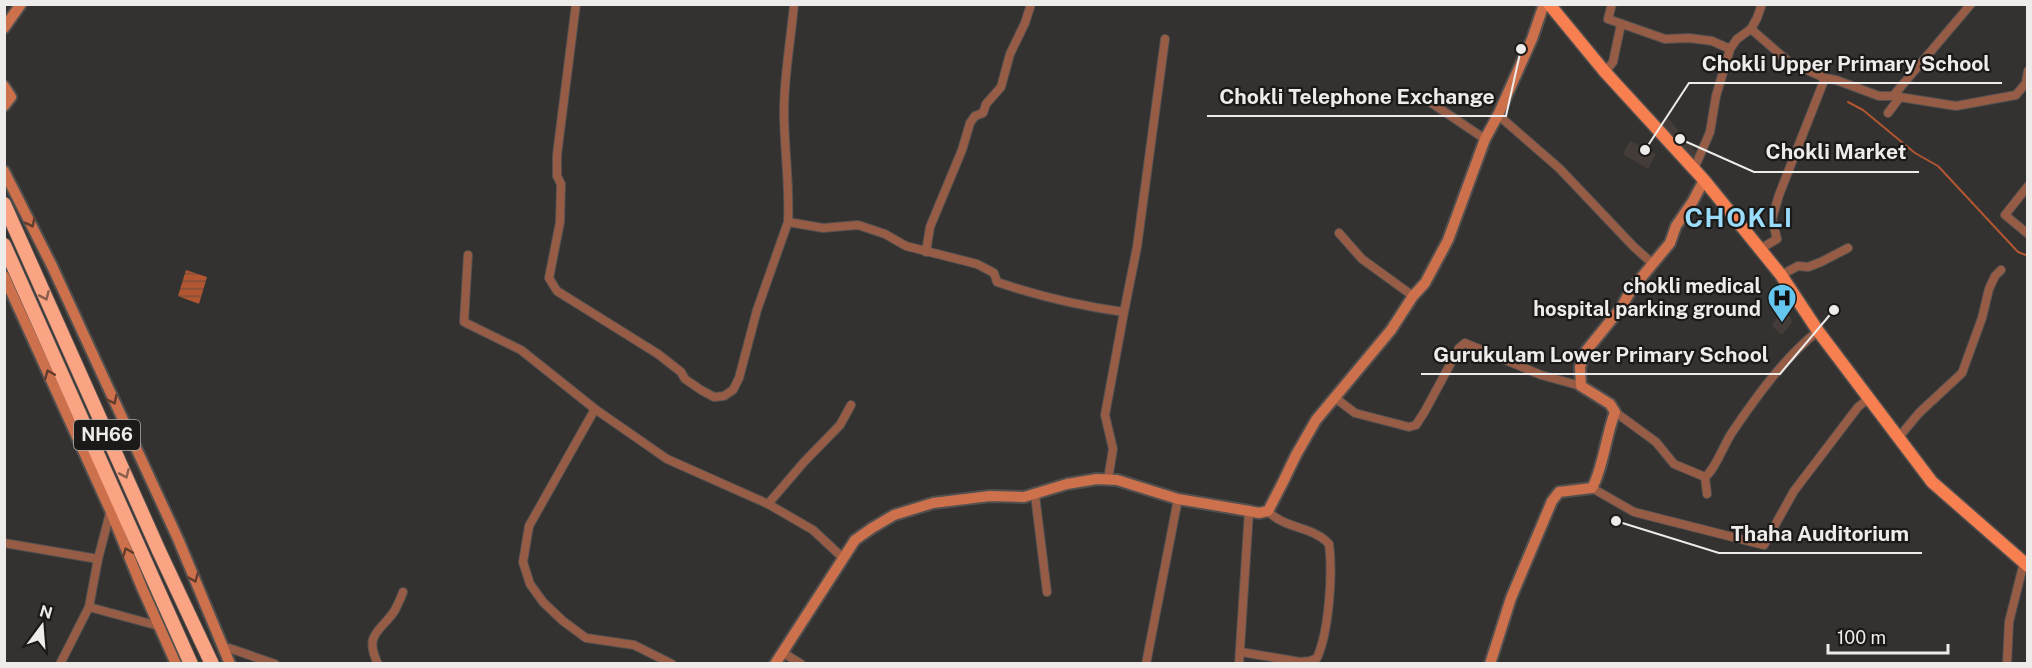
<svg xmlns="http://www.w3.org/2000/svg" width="2032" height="668" font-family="'Public Sans',sans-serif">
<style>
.built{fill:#443c39}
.water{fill:url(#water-rules)}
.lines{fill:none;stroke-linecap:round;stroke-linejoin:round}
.stream{stroke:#b15631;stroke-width:2}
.street-casing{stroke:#52504f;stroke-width:10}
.secondary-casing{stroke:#52504f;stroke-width:14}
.primary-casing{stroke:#52504f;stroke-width:15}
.highway-casing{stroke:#52504f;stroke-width:16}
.street{stroke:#965c45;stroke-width:8}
.secondary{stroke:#cd704c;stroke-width:10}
.primary{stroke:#f87f4f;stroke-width:12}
.highway{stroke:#fba483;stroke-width:14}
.oneway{stroke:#623c2d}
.oneway2{stroke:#8b5f4e}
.labels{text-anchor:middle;stroke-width:4.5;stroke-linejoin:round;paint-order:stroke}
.shield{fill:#1b1a19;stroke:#aeadac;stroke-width:1.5}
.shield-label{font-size:18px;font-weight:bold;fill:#edeceb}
.poi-label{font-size:20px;font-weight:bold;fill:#edeceb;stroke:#1b1a19;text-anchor:end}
.district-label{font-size:26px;font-weight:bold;letter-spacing:1.5px;fill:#99dcfb;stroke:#1b1a19}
.leader{fill:none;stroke:#edeceb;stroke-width:2}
.callout-dot{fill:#edeceb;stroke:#1b1a19;stroke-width:2}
.callout-label{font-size:21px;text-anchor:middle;font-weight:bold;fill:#edeceb;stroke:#1b1a19;stroke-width:4.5;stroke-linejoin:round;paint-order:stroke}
</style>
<defs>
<pattern id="water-rules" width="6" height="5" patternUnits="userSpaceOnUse" patternTransform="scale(1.5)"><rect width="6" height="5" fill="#b15631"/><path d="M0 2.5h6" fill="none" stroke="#814f3a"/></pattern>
</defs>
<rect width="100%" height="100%" fill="#343231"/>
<!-- built -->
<g class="built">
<path d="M1668 118 1698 154 1692 160 1662 124Z"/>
<path d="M1630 141 1656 154 1648 169 1623 154Z"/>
<path d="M1783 307 1793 321 1782 335 1772 326Z"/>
</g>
<!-- water -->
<path class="water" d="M186 270 207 277 199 304 178 296Z"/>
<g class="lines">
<!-- stream -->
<path class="stream" d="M1848 102 1863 110 1915 153 1938 166 2018 252 2028 256"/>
<!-- street casing -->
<g class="street-casing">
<g id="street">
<path d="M576 4 557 155V176L561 184 560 222 549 278 557 291 658 354 681 372 685 379 701 390 714 397 724 396 733 390 739 378 757 310 788 222"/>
<path d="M794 4C791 40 784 75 784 111 784 148 790 185 788 222L823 228 858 225 885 234 906 246 977 264 994 273 997 282C1038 296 1081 306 1124 312L1105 415 1113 449 1108 479"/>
<path d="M1612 4 1608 19 1665 39 1689 38 1712 41 1730 49"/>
<path d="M1751 29 1789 62 1825 78"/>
<path d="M1605 72 1613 62 1621 24"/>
<path d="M1893 96 1971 4"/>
<path d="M1430 102 1485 139"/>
<path d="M1888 113 1900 97"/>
<path d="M1498 115 1559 168 1634 247 1653 264"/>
<path d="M1694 169 1710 132 1716 96 1730 49 1737 39 1751 29 1757 18 1762 4"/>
<path d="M2028 186 2005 215 2028 234"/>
<path d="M1339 233 1362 259 1413 296"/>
<path d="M1760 249 1777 239 1772 219 1779 195 1825 78 1836 80 1879 96H1893L1956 106 2016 95 2026 83 2028 71"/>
<path d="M926 252 930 227 962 150 970 123 975 116 983 113 986 104 1001 87 1010 54 1025 23 1031 4"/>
<path d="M468 255 464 322 521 350 595 409 667 459 768 504 813 530 843 558"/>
<path d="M1781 275 1798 266 1808 267 1821 262 1848 248"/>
<path d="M1124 312 1137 247 1165 39"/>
<path d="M1334 397 1355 413 1409 427 1416 425 1425 411 1459 348 1465 343 1541 375 1581 386"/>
<path d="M595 409 529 526 523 562 530 584 543 602 563 621 586 638 634 645 672 664"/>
<path d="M1615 412 1656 442 1674 464 1705 477C1714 471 1724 445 1731 434 1756 397 1784 358 1818 331"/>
<path d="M1899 437 1919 413 1962 373 1982 318 1989 289 1995 276 2001 270"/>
<path d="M1705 477 1707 494"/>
<path d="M1592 488 1634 512 1764 545 1794 491 1858 407 1869 398"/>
<path d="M1035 495 1047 592"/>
<path d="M768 504 804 462 840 425 851 405"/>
<path d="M4 543 98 559"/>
<path d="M89 607 159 626"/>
<path d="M229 648 275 664"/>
<path d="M782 652 801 664"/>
<path d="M1241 652 1300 662 1310 661 1317 658C1329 631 1333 573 1329 544 1313 526 1284 529 1268 511"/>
<path d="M60 664 89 607 98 559 110 513"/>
<path d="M378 664C363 633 381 632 395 610 398 604 401 598 403 592"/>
<path d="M1146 664 1178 499"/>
<path d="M1239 664 1249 511"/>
<path d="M2007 664 2009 622 2024 562"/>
</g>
</g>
<!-- secondary casing -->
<g class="secondary-casing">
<g id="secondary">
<path d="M4 28 21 4"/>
<path d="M4 86 11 97 4 106"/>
<path d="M4 171 52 266 178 539 230 664"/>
<path d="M4 276 111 512 142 588 176 664"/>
<path d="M775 664 855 540 872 528 894 515 933 503 990 496 1024 497 1067 484 1097 479 1117 480 1178 499 1249 511 1259 513 1268 511 1282 484 1296 455 1316 420 1391 330 1413 296 1425 283 1448 240 1485 139 1498 115 1532 39 1544 4"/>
<path d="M1490 664 1511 598 1552 501 1559 492 1592 488C1603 469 1606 435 1615 412L1610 404 1581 386 1580 367 1586 351 1621 308 1631 290 1670 243 1676 226 1693 201 1704 180"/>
</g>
</g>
<!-- primary casing -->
<g class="primary-casing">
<path id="primary" d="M1549 4 1605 72 1704 180 1781 275 1818 331 1932 482 2028 566"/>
</g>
<!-- highway casing -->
<g class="highway-casing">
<g id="highway">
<path d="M4 204 159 551 212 664"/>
<path d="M4 245 191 664"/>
</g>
</g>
<!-- street -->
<use href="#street" class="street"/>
<!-- secondary -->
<use href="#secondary" class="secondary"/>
<!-- primary -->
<use href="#primary" class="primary"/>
<!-- highway -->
<use href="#highway" class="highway"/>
</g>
<!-- one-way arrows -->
<defs><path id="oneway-chevron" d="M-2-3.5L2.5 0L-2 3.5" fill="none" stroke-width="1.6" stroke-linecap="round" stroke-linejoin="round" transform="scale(1.5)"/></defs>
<g class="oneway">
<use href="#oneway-chevron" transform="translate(31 223) rotate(63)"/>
<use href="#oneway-chevron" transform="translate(49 374) rotate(-113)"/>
<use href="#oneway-chevron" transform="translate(113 400) rotate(65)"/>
<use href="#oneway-chevron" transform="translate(127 552) rotate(-112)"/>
<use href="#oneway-chevron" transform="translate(194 578) rotate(68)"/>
</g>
<g class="oneway2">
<use href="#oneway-chevron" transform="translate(45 296) rotate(66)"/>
<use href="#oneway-chevron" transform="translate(125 474) rotate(66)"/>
</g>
<!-- icons -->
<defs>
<g id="hospital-pin" transform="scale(1.5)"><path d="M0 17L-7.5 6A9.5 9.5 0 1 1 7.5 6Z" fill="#64c5ee" stroke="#1b1a19"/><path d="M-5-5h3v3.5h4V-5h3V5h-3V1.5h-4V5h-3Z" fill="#111"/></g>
</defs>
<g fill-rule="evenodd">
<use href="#hospital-pin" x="1782" y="298"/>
</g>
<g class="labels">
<!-- shield labels -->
<rect class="shield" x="74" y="420" width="66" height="30" rx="4.5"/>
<g class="shield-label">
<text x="107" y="441">NH66</text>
</g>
<!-- poi labels -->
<g class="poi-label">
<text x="1761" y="293">chokli medical<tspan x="1761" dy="23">hospital parking ground</tspan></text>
</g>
<!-- district labels -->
<g class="district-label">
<text x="1739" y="227">CHOKLI</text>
</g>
</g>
<!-- callouts -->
<path class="leader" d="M1645 150L1689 83H2002M1521 49L1506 116H1207M1680 139L1754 172H1919M1834 310L1780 374H1421M1616 521L1719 553H1922"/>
<g class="callout-dot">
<circle cx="1645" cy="150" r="6"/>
<circle cx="1521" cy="49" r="6"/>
<circle cx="1680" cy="139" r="6"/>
<circle cx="1834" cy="310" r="6"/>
<circle cx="1616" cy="521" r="6"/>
</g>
<g class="callout-label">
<text x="1846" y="71">Chokli Upper Primary School</text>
<text x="1357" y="104">Chokli Telephone Exchange</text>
<text x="1836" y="159">Chokli Market</text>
<text x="1601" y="362">Gurukulam Lower Primary School</text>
<text x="1820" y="541">Thaha Auditorium</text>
</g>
<!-- border -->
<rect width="2032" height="668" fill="none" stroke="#edeceb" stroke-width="12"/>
<!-- north arrow -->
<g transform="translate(42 626) rotate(16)" stroke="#1b1a19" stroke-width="4.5" paint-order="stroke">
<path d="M0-4.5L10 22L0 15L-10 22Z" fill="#edeceb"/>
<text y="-9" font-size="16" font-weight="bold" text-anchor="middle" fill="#edeceb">N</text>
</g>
<!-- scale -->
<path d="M1828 644v9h120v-9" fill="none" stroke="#edeceb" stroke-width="3"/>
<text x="1837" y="644" font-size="18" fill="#edeceb" stroke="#1b1a19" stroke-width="4.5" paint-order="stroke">100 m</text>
</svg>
